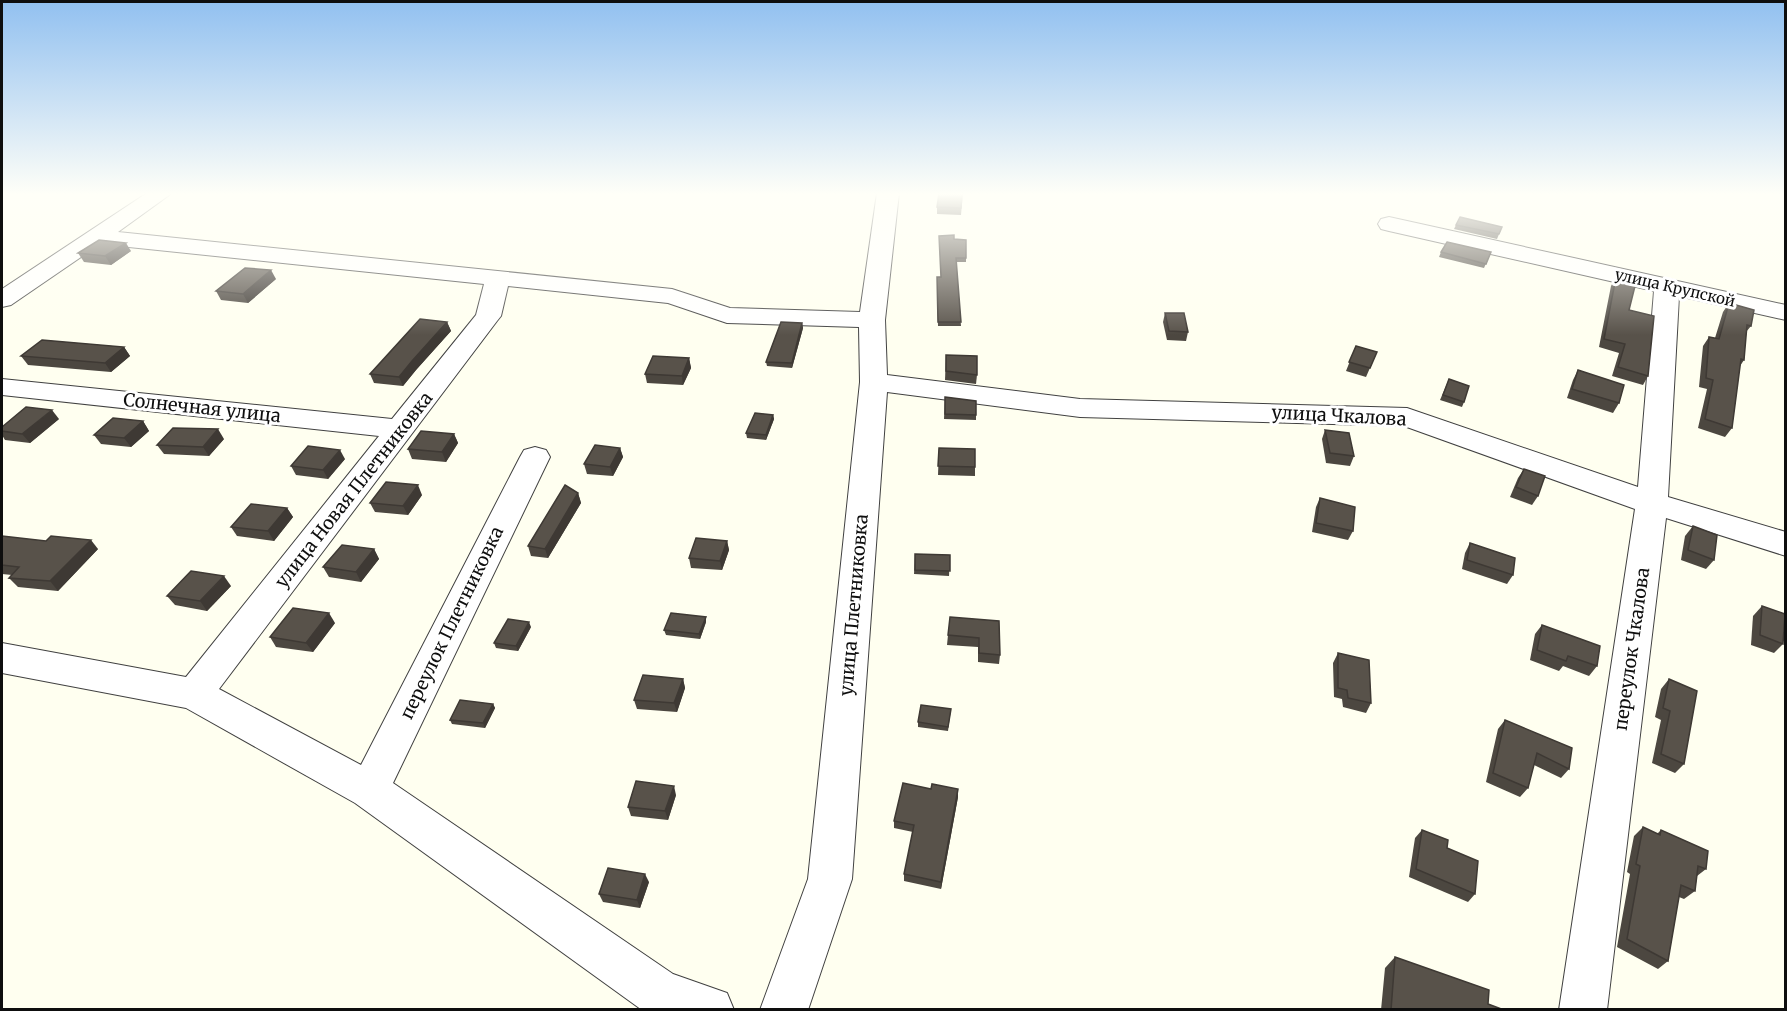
<svg xmlns="http://www.w3.org/2000/svg" width="1787" height="1011" font-family="Merriweather,serif">
<style>
.lines{fill:none;stroke-linecap:round;stroke-linejoin:round}
.minor-casing{stroke:#414141;stroke-width:2}
.minor{fill:#fff;fill-rule:evenodd}
.wall{fill:#4c4740}
.shaded-wall{fill:#3e3934}
.building{fill:#58524a;stroke:#3e3934;stroke-width:1.5}
.labels{text-anchor:middle;stroke-width:6;stroke-linejoin:round;paint-order:stroke}
.far-street-label{font-size:15px;fill:#0e0e0e;stroke:#fff}
.street-label{font-size:18px;fill:#0e0e0e;stroke:#fff}
</style>
<rect width="100%" height="100%" fill="#fffff0"/>
<g class="lines">
<!-- minor casing -->
<g class="minor-casing">
<path id="minor" d="M147 193H172L118 232 672 289 730 308 860 312 877 193H899L885 320 887 375 1080 399 1407 408 1638 487 1654 291 1389 231 1381 229 1378 224 1381 219 1389 217 1786 305V320L1679 296 1668 497 1786 532V556L1666 518 1607 1010H1559L1635 509 1404 426 1080 417 887 392 852 879 808 1010H760L808 879 860 382 859 327 727 323 668 303 508 286 501 316 497 321 219 689 361 765 520 457 524 450 535 447 546 450 550 457 393 783 673 974 727 993 734 1010H642L355 803 186 708 2 673V643L186 677 379 436 2 395V379L392 419 476 315 484 284 100 244 11 305 2 307V289Z"/>
</g>
<!-- minor -->
<use href="#minor" class="minor"/>
</g>
<!-- wall -->
<g class="wall">
<path d="M963 193 961 215 937 214V207Z"/>
<path d="M1460 217 1502 227 1497 239 1454 229Z"/>
<path d="M954 239 966 258V262H956L961 326H938L937 277H941Z"/>
<path d="M131 251 111 265 84 262 78 253Z"/>
<path d="M1441 252H1491L1484 268 1439 257Z"/>
<path d="M1616 277 1629 310 1648 376 1643 385 1612 376 1619 353 1599 347 1611 286Z"/>
<path d="M276 279 248 303 221 300 216 291Z"/>
<path d="M1729 303 1751 326 1746 332 1744 360 1740 366 1732 428 1725 437 1698 428 1707 389 1699 387 1703 346 1709 337 1715 338 1723 312Z"/>
<path d="M1165 313 1188 332 1186 341 1167 340 1163 322Z"/>
<path d="M447 322 451 331 416 370 403 386 374 383 370 374Z"/>
<path d="M802 323 803 328 792 368 767 366 766 362Z"/>
<path d="M1356 346 1377 352 1366 377 1346 371Z"/>
<path d="M124 347 130 356 111 372 28 365 21 356Z"/>
<path d="M946 355 977 375 976 384 945 380Z"/>
<path d="M689 358 691 368 683 385 647 383 645 374Z"/>
<path d="M1578 370 1619 403 1613 413 1567 398 1573 380Z"/>
<path d="M1449 379 1464 402 1462 407 1440 400Z"/>
<path d="M945 397 976 401V420L944 419Z"/>
<path d="M773 415 774 419 766 440 747 438 746 433Z"/>
<path d="M59 419 30 443 5 440 2 435V427Z"/>
<path d="M143 421 149 431 131 447 101 444 94 435Z"/>
<path d="M1325 430 1354 456 1350 466 1326 463 1322 439Z"/>
<path d="M454 434 458 443 446 462 412 459 408 449Z"/>
<path d="M224 439 209 456 164 454 157 445Z"/>
<path d="M620 448 623 457 613 476 587 474 584 464Z"/>
<path d="M939 448 975 467V476L938 475Z"/>
<path d="M345 459 328 479 296 475 291 466Z"/>
<path d="M1524 469 1538 496 1532 505 1510 497 1518 478Z"/>
<path d="M578 493 581 503 548 558 531 556 528 546Z"/>
<path d="M422 495 408 515 375 512 370 503Z"/>
<path d="M1320 498 1353 531 1348 540 1312 532 1316 507Z"/>
<path d="M287 508 293 517 274 541 237 536 231 527Z"/>
<path d="M1693 526 1714 560 1706 569 1681 560 1685 536Z"/>
<path d="M2 536 98 549 58 591 18 587 9 578 12 575 2 574Z"/>
<path d="M727 541 729 550 722 570 691 568 689 558Z"/>
<path d="M1470 543 1513 575 1507 584 1462 569 1465 553Z"/>
<path d="M374 549 379 559 361 582 329 577 323 567Z"/>
<path d="M915 554 950 555 949 576 914 574Z"/>
<path d="M231 586 207 611 175 605 167 596Z"/>
<path d="M1762 606 1783 644 1774 653 1751 645 1753 616Z"/>
<path d="M999 621 1000 655 999 664 978 662V647L947 645 948 635Z"/>
<path d="M706 622 700 639 666 635 664 630Z"/>
<path d="M335 623 313 652 276 647 270 637Z"/>
<path d="M1542 625 1597 666 1589 676 1563 666 1559 671 1530 660 1535 634Z"/>
<path d="M531 627 518 651 496 648 494 643Z"/>
<path d="M1338 653 1371 703 1366 713 1343 707 1342 699 1334 697 1333 663Z"/>
<path d="M683 679 685 688 677 712 637 709 634 700Z"/>
<path d="M1669 679 1684 764 1675 773 1652 763 1661 720 1655 717 1661 689Z"/>
<path d="M493 704 495 708 485 728 452 724 450 720Z"/>
<path d="M951 709 948 731 918 727V722Z"/>
<path d="M1505 720 1569 769 1561 778 1534 765 1528 788 1520 797 1486 782 1498 729Z"/>
<path d="M676 795 668 820 631 816 628 807Z"/>
<path d="M958 797 941 889 904 881V874L913 832 894 828V821Z"/>
<path d="M1643 827 1657 834 1661 830 1706 869 1697 876 1695 891 1684 899 1679 897 1668 961 1658 969 1617 947 1630 874 1627 872 1634 836Z"/>
<path d="M1422 830 1447 848 1475 894 1468 902 1409 877 1415 838Z"/>
<path d="M649 882 640 908 603 902 599 894Z"/>
<path d="M1395 957 1488 1004 1504 1010H1381L1385 968Z"/>
</g>
<!-- shaded-wall -->
<g class="shaded-wall">
<path d="M126 243 131 251 111 265 105 256Z"/>
<path d="M271 270 276 279 248 303 243 294Z"/>
<path d="M447 322 451 331 416 370 403 386 399 377 412 361Z"/>
<path d="M802 323 803 328 792 368V363Z"/>
<path d="M124 347 130 356 111 372 105 363Z"/>
<path d="M689 358 691 368 683 385 682 376Z"/>
<path d="M52 410 59 419 30 443 22 434Z"/>
<path d="M773 415 774 419 766 440V435Z"/>
<path d="M143 421 149 431 131 447 124 438Z"/>
<path d="M218 429 224 439 209 456 203 447Z"/>
<path d="M454 434 458 443 446 462 442 452Z"/>
<path d="M620 448 623 457 613 476 610 467Z"/>
<path d="M340 450 345 459 328 479 323 470Z"/>
<path d="M418 485 422 495 408 515 403 506Z"/>
<path d="M578 493 581 503 548 558 545 549Z"/>
<path d="M287 508 293 517 274 541 268 531Z"/>
<path d="M91 540 98 549 58 591 50 581Z"/>
<path d="M727 541 729 550 722 570 720 561Z"/>
<path d="M374 549 379 559 361 582 356 572Z"/>
<path d="M224 576 231 586 207 611 200 601Z"/>
<path d="M329 613 335 623 313 652 306 643Z"/>
<path d="M706 617V622L700 639 699 634Z"/>
<path d="M529 622 531 627 518 651 516 646Z"/>
<path d="M683 679 685 688 677 712 674 703Z"/>
<path d="M493 704 495 708 485 728 483 723Z"/>
<path d="M674 786 676 795 668 820 665 811Z"/>
<path d="M958 789V797L941 889V882Z"/>
<path d="M645 874 649 882 640 908 637 900Z"/>
</g>
<!-- building -->
<g class="building">
<path d="M939 193H962L961 208 937 207Z"/>
<path d="M1460 217 1502 227 1499 234 1456 225Z"/>
<path d="M954 235V239L966 240V258H956L961 322H938L937 277H941L939 236Z"/>
<path d="M99 240 126 243 105 256 78 253Z"/>
<path d="M1447 242 1491 252 1486 264 1441 252Z"/>
<path d="M245 268 271 270 243 294 216 291Z"/>
<path d="M1616 277 1636 282 1629 310 1654 316 1648 376 1618 367 1625 344 1604 339Z"/>
<path d="M1729 303 1754 310 1751 326 1747 325 1744 360 1741 359 1732 428 1705 419 1713 380 1706 378 1709 337 1719 339Z"/>
<path d="M1165 313H1184L1188 332 1169 331Z"/>
<path d="M420 319 447 322 412 361 399 377 370 374Z"/>
<path d="M781 322 802 323 792 363 766 362Z"/>
<path d="M42 340 124 347 105 363 21 356Z"/>
<path d="M1356 346 1377 352 1370 368 1349 362Z"/>
<path d="M946 355 977 356V375L946 371Z"/>
<path d="M653 356 689 358 682 376 645 374Z"/>
<path d="M1578 370 1624 385 1619 403 1572 389Z"/>
<path d="M1449 379 1469 386 1464 402 1443 395Z"/>
<path d="M945 397 976 401V415L945 414Z"/>
<path d="M26 407 52 410 22 434 2 431V427Z"/>
<path d="M755 413 773 415 766 435 746 433Z"/>
<path d="M113 418 143 421 124 438 94 435Z"/>
<path d="M173 428 218 429 203 447 157 445Z"/>
<path d="M1325 430 1349 433 1354 456 1330 453Z"/>
<path d="M421 431 454 434 442 452 408 449Z"/>
<path d="M595 445 620 448 610 467 584 464Z"/>
<path d="M308 446 340 450 323 470 291 466Z"/>
<path d="M939 448 975 449V467L938 466Z"/>
<path d="M1524 469 1545 476 1538 496 1516 487Z"/>
<path d="M386 482 418 485 403 506 370 503Z"/>
<path d="M565 485 578 493 545 549 528 546Z"/>
<path d="M1320 498 1355 507 1353 531 1316 523Z"/>
<path d="M251 504 287 508 268 531 231 527Z"/>
<path d="M1693 526 1717 535 1714 560 1688 550Z"/>
<path d="M2 536 46 541 51 536 91 540 50 581 9 578 19 567 2 565Z"/>
<path d="M696 538 727 541 720 561 689 558Z"/>
<path d="M1470 543 1515 558 1513 575 1467 560Z"/>
<path d="M342 545 374 549 356 572 323 567Z"/>
<path d="M915 554 950 555V571L915 570Z"/>
<path d="M191 571 224 576 200 601 167 596Z"/>
<path d="M1762 606 1785 614 1783 644 1760 635Z"/>
<path d="M293 608 329 613 306 643 270 637Z"/>
<path d="M671 613 706 617 699 634 664 630Z"/>
<path d="M950 617 999 621 1000 655 979 653V638L948 635Z"/>
<path d="M508 619 529 622 516 646 494 643Z"/>
<path d="M1542 625 1600 646 1597 666 1568 656 1566 661 1537 650Z"/>
<path d="M1338 653 1369 660 1371 703 1348 698 1347 690 1338 688Z"/>
<path d="M643 675 683 679 674 703 634 700Z"/>
<path d="M1669 679 1697 691 1684 764 1661 754 1670 711 1663 708Z"/>
<path d="M460 700 493 704 483 723 450 720Z"/>
<path d="M921 705 951 709 948 727 918 722Z"/>
<path d="M1505 720 1572 748 1569 769 1537 753 1528 788 1493 773Z"/>
<path d="M636 781 674 786 665 811 628 807Z"/>
<path d="M903 783 931 789 932 784 958 789 941 882 904 874 914 825 894 821Z"/>
<path d="M1643 827 1660 835 1661 830 1708 851 1706 869 1698 866 1695 891 1681 885 1668 961 1627 939 1640 866 1636 864Z"/>
<path d="M1422 830 1448 840 1447 848 1478 861 1475 894 1416 869Z"/>
<path d="M608 868 645 874 637 900 599 894Z"/>
<path d="M1395 957 1489 990 1488 1004 1504 1010H1391Z"/>
</g>
<!-- sky -->
<linearGradient id="sky" x2="0" y2="1"><stop stop-color="#91c0f0"/><stop offset="0.58" stop-color="#fffff8"/><stop offset="1" stop-color="#fffff8" stop-opacity="0"/></linearGradient>
<rect width="1787" height="335" fill="url(#sky)"/>
<g class="labels">
<!-- far-street labels -->
<g class="far-street-label">
<text transform="translate(1675 288) rotate(13)" y="5">улица Крупской</text>
</g>
<!-- street labels -->
<g class="street-label">
<text transform="translate(202 408) rotate(6)" y="6">Солнечная улица</text>
<text transform="translate(1339 416) rotate(3)" y="6">улица Чкалова</text>
<text transform="translate(354 490) rotate(-52)" y="6">улица Новая Плетниковка</text>
<text transform="translate(854 605) rotate(-85)" y="6">улица Плетниковка</text>
<text transform="translate(452 623) rotate(-64)" y="6">переулок Плетниковка</text>
<text transform="translate(1632 649) rotate(-82)" y="6">переулок Чкалова</text>
</g>
</g>
<!-- border -->
<rect width="1787" height="1011" fill="none" stroke="#0e0e0e" stroke-width="6"/>
</svg>
